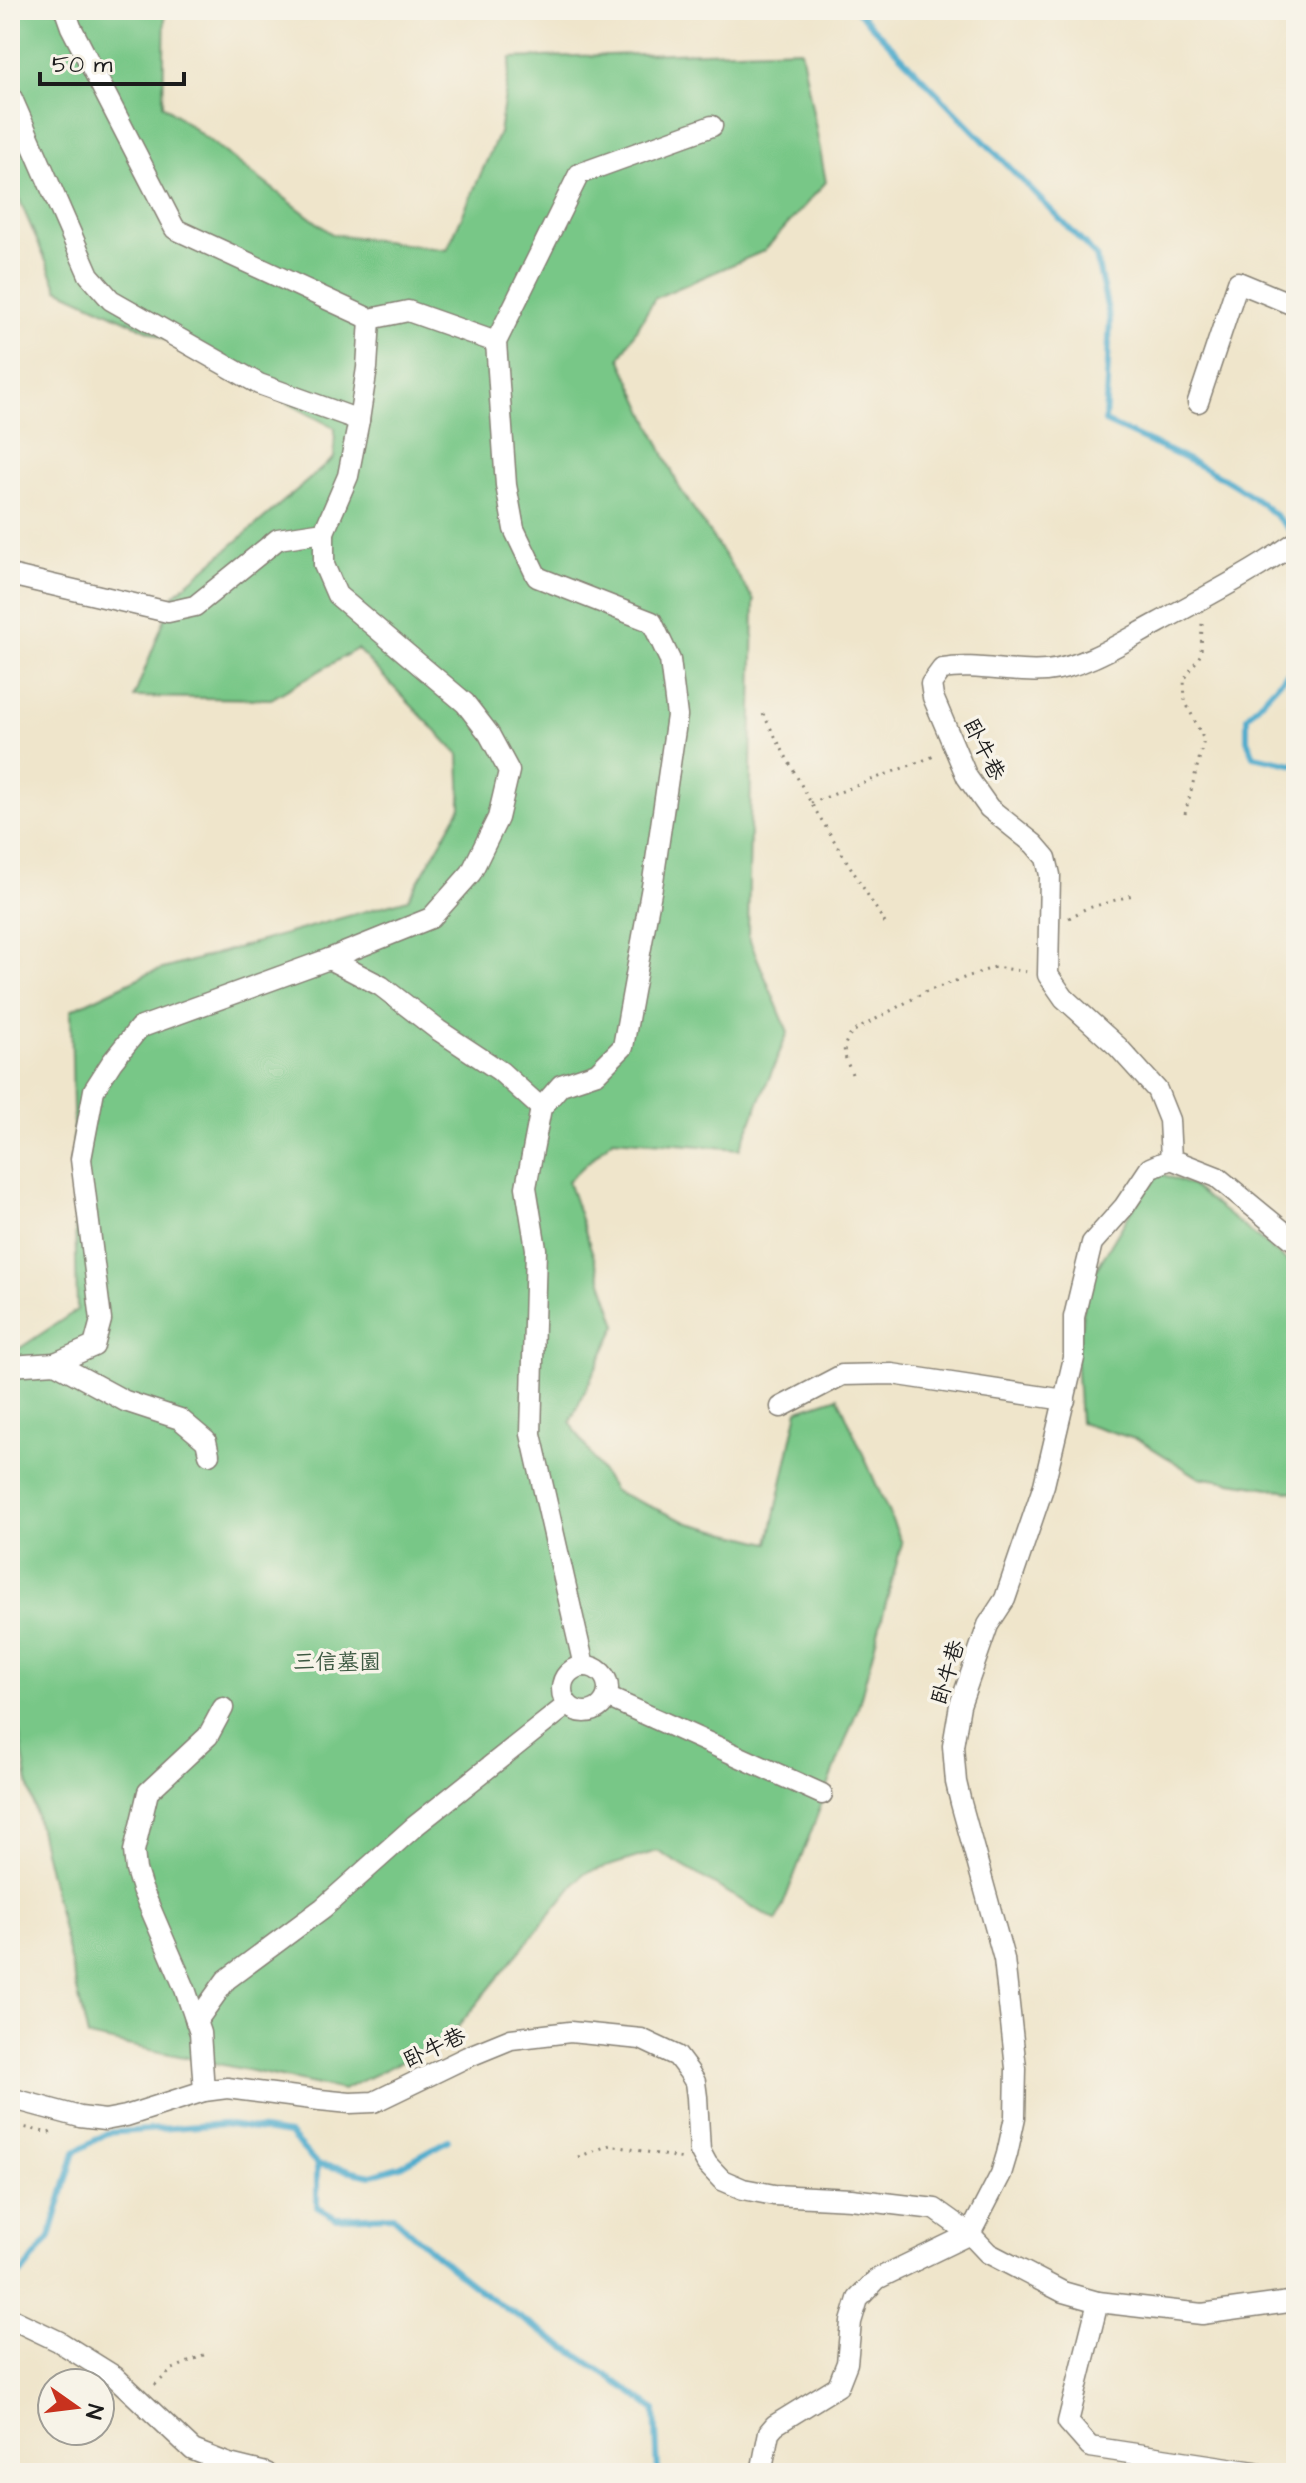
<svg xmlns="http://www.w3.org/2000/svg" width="1306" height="2483" font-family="'Architects Daughter','LXGW WenKai TC',sans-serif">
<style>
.green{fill:#78c787;stroke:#4a7252;stroke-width:2}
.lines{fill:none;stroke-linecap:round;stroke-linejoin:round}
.stream{stroke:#4dabcc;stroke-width:6}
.minor-casing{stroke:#868074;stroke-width:23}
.path{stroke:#868074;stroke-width:3;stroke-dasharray:2 6;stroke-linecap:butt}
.minor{stroke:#fff;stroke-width:20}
.labels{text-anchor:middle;stroke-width:7;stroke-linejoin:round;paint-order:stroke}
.street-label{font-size:22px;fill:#1c1c1c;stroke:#f7f3e8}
.park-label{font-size:22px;fill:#3c5841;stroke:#f7f3e8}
</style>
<rect width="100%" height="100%" fill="#f7f3e8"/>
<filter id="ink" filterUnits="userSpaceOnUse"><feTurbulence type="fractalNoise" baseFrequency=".0125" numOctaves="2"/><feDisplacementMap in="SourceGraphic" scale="16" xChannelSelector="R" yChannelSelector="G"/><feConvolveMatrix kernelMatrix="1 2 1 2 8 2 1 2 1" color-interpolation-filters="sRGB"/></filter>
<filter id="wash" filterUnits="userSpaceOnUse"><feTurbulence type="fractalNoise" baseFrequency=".006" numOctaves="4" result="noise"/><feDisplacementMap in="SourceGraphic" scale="32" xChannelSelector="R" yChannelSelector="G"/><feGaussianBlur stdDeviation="1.8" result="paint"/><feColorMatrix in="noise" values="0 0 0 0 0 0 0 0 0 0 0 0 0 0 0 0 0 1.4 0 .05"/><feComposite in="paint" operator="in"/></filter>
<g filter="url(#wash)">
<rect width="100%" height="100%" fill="#efe5cb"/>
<!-- green -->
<g class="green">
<path d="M10 10H165L163 105 332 234 447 250 499 133 511 58 801 49 826 182 764 251 655 298 620 358 679 487 754 600 748 936 788 1032 740 1149 613 1139 568 1181 617 1325 570 1422 614 1491 689 1523 769 1543 798 1410 838 1397 902 1543 858 1708 777 1921 657 1851 583 1874 448 2039 343 2090 88 2037 27 1778 10 1682V1399L14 1352 77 1310 71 1010 149 973 408 899 461 807 459 755 357 649 271 699 134 697 174 595 334 458 335 428 190 350 58 289 10 178Z"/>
<path d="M1160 1173 1192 1186 1287 1261 1296 1266V1492L1198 1477 1141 1441 1080 1422 1076 1358 1087 1285 1136 1203Z"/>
</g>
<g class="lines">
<!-- stream -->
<g class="stream">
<path d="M856 10 1096 256 1110 320 1105 422C1167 451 1254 482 1296 538"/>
<path d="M1296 664 1247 717V740L1254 756 1296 765"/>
<path d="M317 2164 371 2175 401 2166 448 2140"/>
<path d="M10 2283 24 2271 50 2237 75 2152 107 2133 223 2124 289 2134 317 2164V2207L336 2218 393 2216C425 2245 456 2274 492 2299 547 2336 603 2370 655 2410L658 2473"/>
</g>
</g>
</g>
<g filter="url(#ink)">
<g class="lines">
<!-- minor casing -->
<g class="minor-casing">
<g id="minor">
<path d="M65 10 71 27 175 229 370 319"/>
<path d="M10 94 89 275 111 300 259 384 359 420"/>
<path d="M1198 402 1238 282 1296 306"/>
<path d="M10 575 168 612 195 606 278 539 324 532"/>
<path d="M329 959 431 918 471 873 498 818 509 771 489 734 465 703 337 595 324 565V532L348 476 359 420 367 368 370 319 408 311 496 342"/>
<path d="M1171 1159 1169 1120 1157 1090 1118 1047 1064 998 1048 975 1050 875 1046 858 1034 844 989 808 967 777 933 697 931 684 942 669C977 663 1011 674 1046 671 1086 667 1124 641 1158 623 1205 597 1252 573 1296 542"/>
<path d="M55 1363 94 1346 101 1320 81 1159 94 1090 112 1062 139 1028 329 959 381 986 438 1030 500 1071 541 1108"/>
<path d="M10 1366 55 1363 125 1401 180 1419 206 1441 209 1454"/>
<path d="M781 1407 842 1375 892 1374 1065 1400"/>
<circle cx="585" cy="1689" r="23"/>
<path d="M584 1666 531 1434 536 1249 526 1187 541 1108 561 1085 597 1073 623 1047 653 881 677 716 670 660 652 622 537 577 514 529 506 485 496 342 579 174 712 126"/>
<path d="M607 1697 822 1794"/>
<path d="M196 2022 226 1980 323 1908 415 1826 567 1705"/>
<path d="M204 2091 200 2033 185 1989 142 1889 136 1870 134 1851 148 1792 208 1736 223 1708"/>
<path d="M10 2098 80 2117 105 2120 126 2116 204 2091 227 2088 320 2100 350 2103 374 2102 467 2057 511 2039 570 2032 641 2039 677 2056 689 2072 695 2082 697 2097 700 2151 707 2164 722 2180 743 2189 774 2195 851 2199 935 2209 970 2234 988 2253 1063 2292 1098 2302 1202 2314 1296 2301"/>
<path d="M1098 2302 1068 2422 1090 2447 1255 2472"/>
<path d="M10 2318 58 2341 114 2376 193 2450 229 2464 266 2473"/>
<path d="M761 2473 769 2432 775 2425 838 2386 847 2363 851 2322 858 2299 877 2279 970 2234 1001 2174 1007 2154 1015 2117 1016 2068 1004 1959 961 1803 956 1782 953 1746 960 1705 988 1625 1005 1599 1044 1485 1074 1358V1317L1092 1243 1124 1207 1150 1168 1171 1159 1217 1177 1296 1242"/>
</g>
</g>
<!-- path -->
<g class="path">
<path d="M763 714 811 803 885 923"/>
<path d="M811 803 937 755"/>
<path d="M1185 814 1204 740 1185 701 1184 680 1201 654 1202 623"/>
<path d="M1069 918 1085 909 1136 894"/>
<path d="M852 1074C844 1055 839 1047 854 1031L927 991 995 967 1028 972"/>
<path d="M10 2124 49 2133 52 2131"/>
<path d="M578 2157 610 2145 684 2159"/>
<path d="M155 2385 173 2369 208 2353"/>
</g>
<!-- minor -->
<use href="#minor" class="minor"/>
</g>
</g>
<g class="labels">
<!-- street labels -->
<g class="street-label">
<text transform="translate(985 749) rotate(63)" y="8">卧牛巷</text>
<text transform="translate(947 1672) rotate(-73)" y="8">卧牛巷</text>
<text transform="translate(434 2047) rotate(-25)" y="8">卧牛巷</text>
</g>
<!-- park labels -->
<g class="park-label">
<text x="337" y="1669">三信墓園</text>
</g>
</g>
<!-- margin -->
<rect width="1306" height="2483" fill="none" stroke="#f7f3e8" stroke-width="40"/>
<!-- north arrow -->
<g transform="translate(76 2407) rotate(104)"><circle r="38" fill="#f7f3e8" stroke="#9f9d96" stroke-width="2"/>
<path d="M0-6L14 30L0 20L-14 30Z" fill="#c8321e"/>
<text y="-12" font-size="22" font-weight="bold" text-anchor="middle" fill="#1c1c1c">N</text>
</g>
<!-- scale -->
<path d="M40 72v12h144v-12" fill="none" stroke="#1c1c1c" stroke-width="4"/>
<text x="52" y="72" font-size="24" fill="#1c1c1c" stroke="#f7f3e8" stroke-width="6" paint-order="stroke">50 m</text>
</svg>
